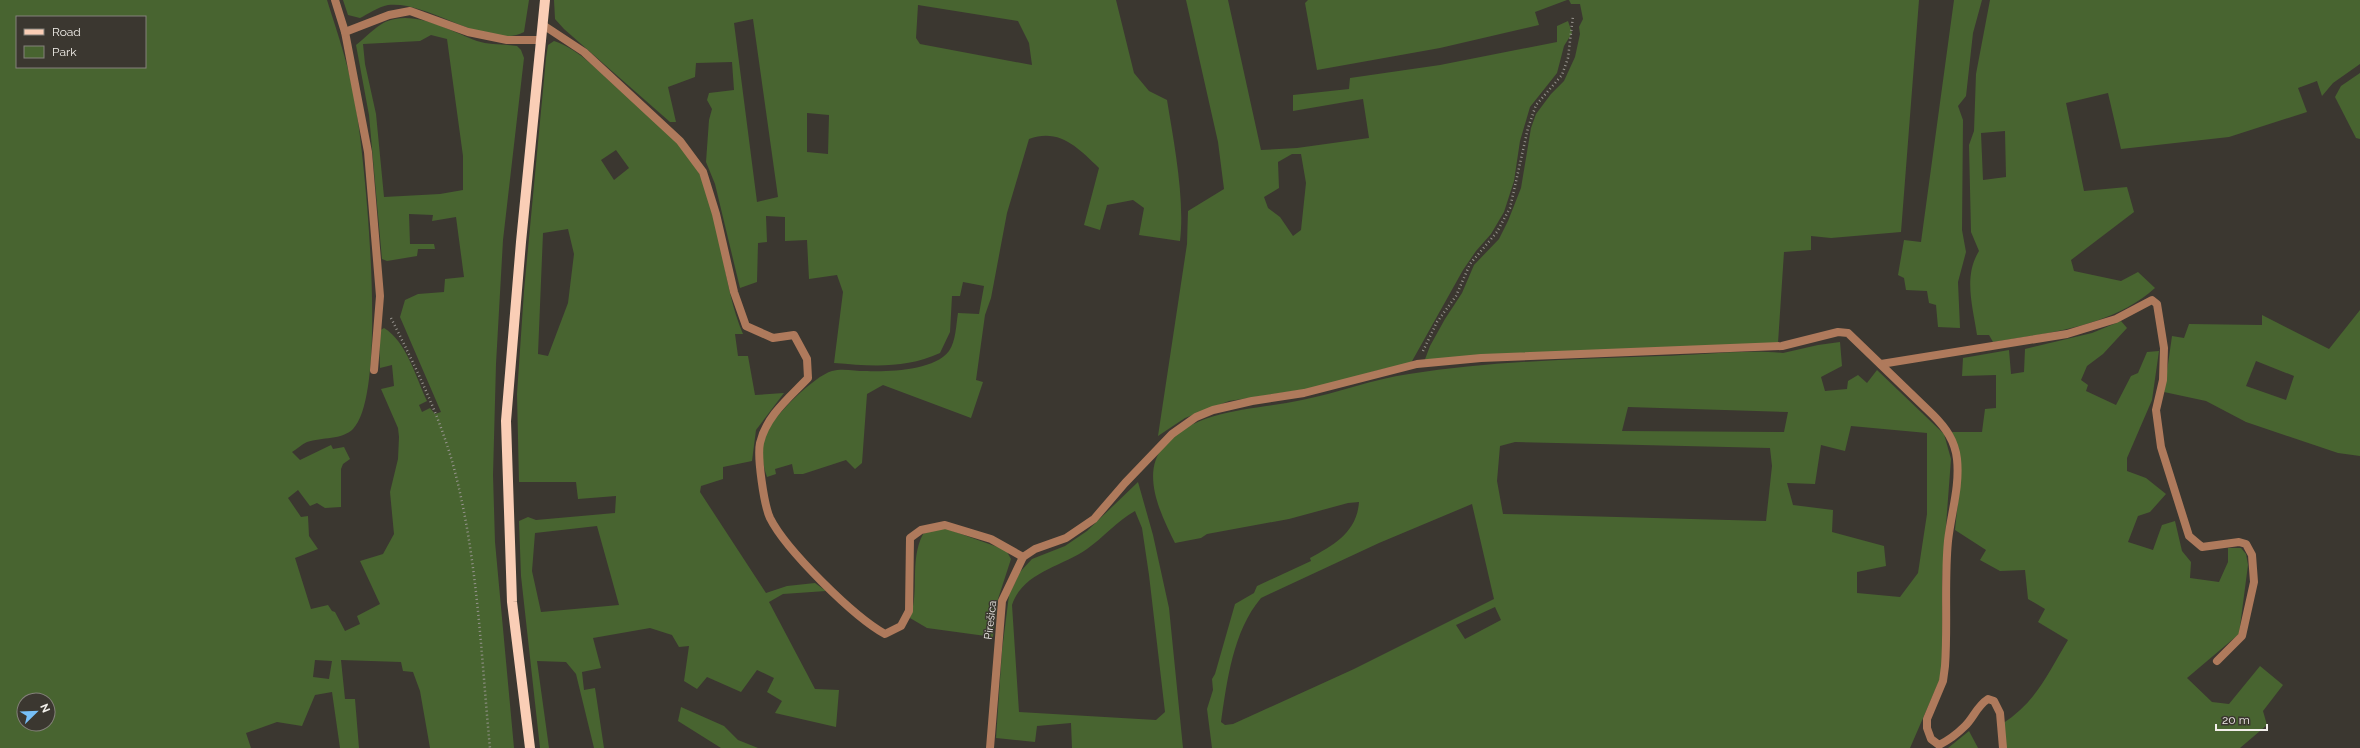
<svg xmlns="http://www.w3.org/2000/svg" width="2360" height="748" font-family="Raleway,sans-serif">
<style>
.green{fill:#486430;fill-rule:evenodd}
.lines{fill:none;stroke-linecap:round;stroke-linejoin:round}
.path{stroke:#97948e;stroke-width:2.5;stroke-dasharray:1 3;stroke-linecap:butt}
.lane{stroke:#af7a5c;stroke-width:8}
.street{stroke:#af7a5c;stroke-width:8}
.primary{stroke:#faceb6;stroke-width:10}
.labels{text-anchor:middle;stroke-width:3;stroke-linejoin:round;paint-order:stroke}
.street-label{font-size:11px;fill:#f2efea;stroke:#3b3730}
</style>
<rect width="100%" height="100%" fill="#3b3730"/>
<!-- green -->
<g class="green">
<path d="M0 0H327C338 35 351 72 356 108 365 163 389 392 353 429 342 440 322 437 307 442 302 444 297 449 292 452L300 460 331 445 333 449 344 447 350 459 343 464 341 469V507L325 508 317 503 310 506 298 490 288 498 301 517 308 516 309 536 318 549 295 558 311 609 328 605 332 611 335 612 345 631 360 624 357 616 380 604 360 561 383 554 394 534 390 492 398 459 399 437 398 428 381 389 394 386 392 365 380 368 379 331 384 328C407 342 416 378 427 401L419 405 422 412 430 408 435 414 441 412 400 317 405 300 418 294 444 292 445 279 464 277 456 217 432 221 433 215 409 214 410 244H434L435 249H418L417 256 387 261 382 259 369 115 356 45C365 38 375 27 385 22 415 9 450 31 477 41 489 45 504 44 517 46L521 50 524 58 503 240 496 364 493 475 495 542 514 748H430L420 691 413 672 403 671 401 662 341 660 345 699H355L359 748H340L332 692 315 695 302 726 277 722 246 733 251 748H0ZM17 17H145V67H17ZM431 35 447 39 463 156V190L440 194 384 197 376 114 365 64 363 44 420 41ZM315 660 332 661 329 679 313 677ZM24 700H48V724H24Z"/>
<path d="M343 0H529L524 32C487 51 429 0 388 5 378 7 368 14 360 18L348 15Z"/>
<path d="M554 0H1116L1134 73 1149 91 1167 100C1174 143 1185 199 1180 241L1139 235 1144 208 1133 200 1107 205 1100 230 1084 225 1099 168C1078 148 1060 128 1029 139L1007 213 991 298 985 315 976 380 983 382 971 418 883 385 867 394 862 463 855 469 846 460 803 474H794L792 464 775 469 776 474 767 477C762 463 760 447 766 433 774 416 814 376 832 371 842 368 855 371 865 371 887 372 934 371 949 351 956 341 956 325 958 313L979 314 984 286 963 282 960 296H952L950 332 940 353C905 369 871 366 834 363L843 292 837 275 809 279 807 240 785 241V217L766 216 767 242 758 243 757 282 740 288 715 184 706 162 709 120 712 109 707 100 709 93 734 90 732 62 696 63 695 77 668 87 676 122H670L564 29 555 19ZM918 5 1018 21 1029 43 1032 65 920 44 916 38ZM753 19 778 197 757 202 734 23ZM807 113 829 115 828 154 807 152Z"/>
<path d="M1186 0H1228L1261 150 1297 148 1369 138 1363 99 1293 111V95L1349 89 1350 78 1440 65 1557 42V26L1568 21 1572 33 1564 46 1557 73 1530 107 1520 141 1514 181 1504 212 1491 234 1476 251 1463 270 1411 363 1379 370 1320 387 1229 401 1185 418 1158 436 1187 244 1188 211 1224 189 1218 142ZM1292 154H1301L1306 183 1301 230 1293 236 1280 217 1268 208 1264 197 1279 188 1278 162Z"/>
<path d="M1308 0H1567L1535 12 1539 25 1440 48 1317 70 1305 3Z"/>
<path d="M1569 0H1919L1901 232 1831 238 1811 236V250L1784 252 1778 343 1424 362 1430 346 1445 319 1462 293 1474 265 1499 239 1508 221 1521 188 1531 128 1536 114 1551 94 1564 81 1575 57 1580 34 1579 27 1583 19 1580 4H1571Z"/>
<path d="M1954 0H1982L1973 33 1966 96 1958 106 1963 120 1962 230 1966 252 1958 282 1960 328 1938 327 1936 305 1929 303 1927 291 1906 290 1904 278 1898 275 1904 240 1921 242Z"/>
<path d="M1990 0H2360V64L2333 83 2322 96 2317 81 2298 88 2307 112 2229 137 2121 149 2108 93 2066 103 2084 191 2127 187 2134 212 2071 260 2074 271 2121 281 2138 272 2155 288C2111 327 2049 333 1993 342L1989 335H1977C1973 307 1963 277 1979 251L1971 232 1969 145 1974 131 1976 74ZM2005 131 2006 177 1983 180 1981 133Z"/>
<path d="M554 41C581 50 601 74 622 92 644 112 673 132 690 157 724 209 719 278 743 334H735L738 356H748L755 395 784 393 756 430 752 461 723 467V479L701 486 700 492 766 593 787 586 815 583 826 591 783 594 769 602 815 689 839 690 836 727 775 713 782 701 767 692 774 678 757 670 741 692 707 677 697 689 684 681 689 646 679 647 672 635 650 628 593 638 601 668 582 672 584 690 595 688 604 748H594L576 674 566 662 537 661 549 748H540L521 576 519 521 528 517 536 520 615 513 616 496 578 499 576 482H519L517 394 524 291 546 58 548 45ZM616 150 629 168 614 180 601 160ZM568 229 574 254 568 303 548 356 538 354 543 233ZM597 526 619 605 541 612 532 571 535 533Z"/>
<path d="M2360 73V139L2356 138 2335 97 2341 86Z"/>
<path d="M2360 310V456L2338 453 2246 422 2206 401 2164 392 2172 336 2184 338 2189 324 2262 325V315L2329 349ZM2256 361 2294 376 2286 400 2246 386Z"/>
<path d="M2121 321 2127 328 2103 354 2087 366 2081 380 2088 385 2086 391 2116 405 2131 376 2138 373 2147 352 2159 351 2152 400 2127 458V471L2146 478 2166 494 2150 512 2138 516 2128 542 2153 550 2162 525 2175 521 2182 551 2191 562 2190 578 2219 582 2228 562V548H2241L2246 554 2248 565 2239 634 2187 678 2212 702 2229 704 2260 666 2283 685 2263 711 2267 725 2240 748H2004L2002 724C2037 701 2047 675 2068 640L2038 622 2045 609 2028 599 2025 570 2000 571 1980 560 1986 550 1955 530C1958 498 1965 463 1952 432H1982L1985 409 1996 408V375L1962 376 1963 358 2009 350 2011 374 2024 372 2025 349 2092 333Z"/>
<path d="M1840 342 1842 366 1821 377 1825 391 1847 389 1848 381 1858 375 1867 383 1877 370 1944 434 1951 459 1942 579 1943 672 1910 748H1212L1207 709 1213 690 1212 679 1215 674 1235 604 1254 593 1257 586 1311 561 1310 558C1334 545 1357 532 1359 502L1348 503 1289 519 1207 534 1201 538 1175 543C1161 515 1140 473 1164 446 1196 408 1257 410 1302 400 1338 393 1373 379 1409 374 1493 361 1577 359 1661 356 1697 355 1748 349 1783 353L1818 345ZM1628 407 1788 412 1784 432 1622 431ZM1851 426 1927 433V514L1918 573 1900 597 1857 593V572L1886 566 1884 546 1832 532 1833 510 1793 505 1787 483 1815 484 1821 445 1845 451ZM1515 442 1770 448 1772 466 1766 521 1503 514 1497 481 1500 446ZM1472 504 1494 599 1354 669 1233 724 1225 725 1221 722C1227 681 1233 631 1261 598L1379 543ZM1495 607 1501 620 1465 639 1456 625Z"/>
<path d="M1138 482 1153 535 1169 608 1183 748H1072L1071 723 1037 726 1035 742 996 738 1002 651 1009 595 1020 572 1032 559 1065 546 1087 531ZM1135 511 1142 528 1149 575 1165 712 1156 720 1019 712 1012 605C1023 572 1061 567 1087 549 1104 537 1117 521 1135 511Z"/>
<path d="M936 529H947L1006 550 1011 559 997 602 993 637 927 628 910 618C920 591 909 561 923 534Z"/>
<path d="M681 707 724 726 738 740 758 748H721L678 721Z"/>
<path d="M1969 731 1978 748H1948Z"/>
</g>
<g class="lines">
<!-- path -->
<g class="path">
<path d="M391 318C416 368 441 418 455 472 478 561 481 656 490 748"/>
<path d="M1423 351 1437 322 1456 296 1470 264 1497 232 1510 208 1528 128 1536 105 1562 75 1568 58 1573 16"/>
</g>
<!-- lane -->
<path class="lane" d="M543 25 584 52 680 141 703 172 716 214 734 292 746 326 773 338 794 335 807 359 808 378C790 397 766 416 760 443 757 457 764 505 770 518 786 550 854 617 885 634L901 626 909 611 910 538 921 530 945 525 991 539 1023 557"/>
<!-- street -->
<g class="street">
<path d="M335 0 345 32 368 152 380 296 374 370"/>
<path d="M345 32 389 15 410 11 468 32 507 40H542"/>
<path d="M1881 364 2067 334 2116 319 2152 300 2157 304 2164 348 2163 380 2156 410 2161 447 2189 536 2202 547 2239 542 2246 544 2252 555 2254 582 2242 636 2217 661"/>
<path d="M990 748 1002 601 1023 557 1035 549 1066 538 1094 519 1125 483 1172 434 1196 417 1213 410 1252 401 1304 393 1417 364 1481 358 1782 346 1838 332 1848 333 1933 415C1946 428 1955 441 1957 459 1960 487 1951 513 1948 541 1944 582 1948 624 1945 666L1943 681 1927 719V728L1931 739 1939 745C1949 740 1957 734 1965 726 1974 717 1977 706 1988 699L1994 701 2000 713 2003 748"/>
</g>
<!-- primary -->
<path class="primary" d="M530 748 512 602 506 421 521 242 545 0"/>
</g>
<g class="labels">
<!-- street labels -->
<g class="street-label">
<text transform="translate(990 620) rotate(-83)" y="4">Pirešica</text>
</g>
</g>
<!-- legend -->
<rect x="16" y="16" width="130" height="52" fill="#3b3730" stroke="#84817a"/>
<rect x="24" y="29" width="20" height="6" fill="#faceb6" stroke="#84817a"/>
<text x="52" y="36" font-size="12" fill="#f2efea">Road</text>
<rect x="24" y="46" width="20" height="12" fill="#486430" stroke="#84817a"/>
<text x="52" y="56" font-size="12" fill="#f2efea">Park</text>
<!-- north arrow -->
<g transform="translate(36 712) rotate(67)"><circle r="19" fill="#3b3730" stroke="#84817a"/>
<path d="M0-3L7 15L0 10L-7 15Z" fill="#77bff7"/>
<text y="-6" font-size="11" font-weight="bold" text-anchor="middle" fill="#f2efea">N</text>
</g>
<!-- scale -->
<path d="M2216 724v6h51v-6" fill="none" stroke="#f2efea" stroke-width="2"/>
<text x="2222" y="724" font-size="12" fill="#f2efea" stroke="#3b3730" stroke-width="3" paint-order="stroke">20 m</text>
</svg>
